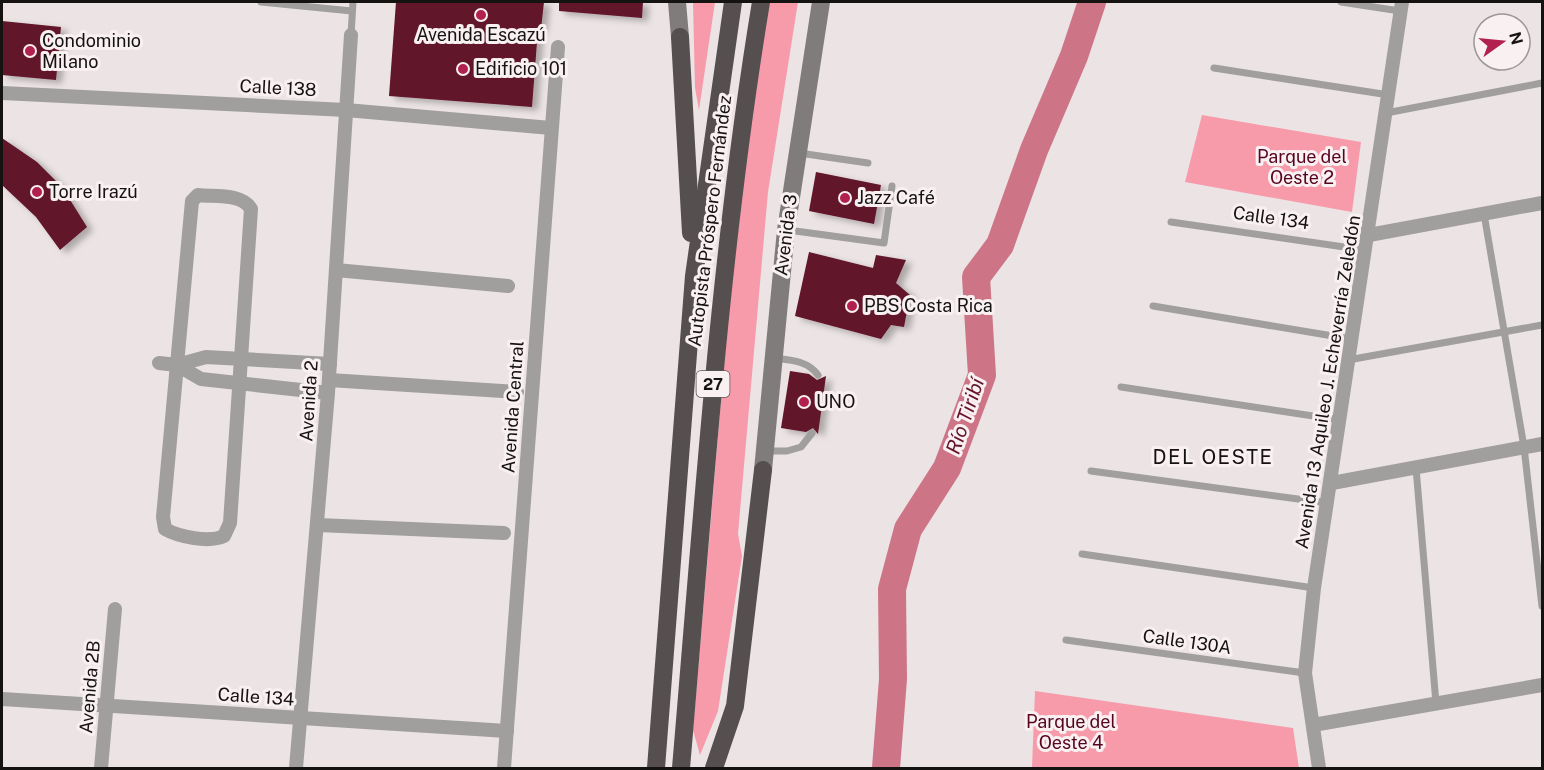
<svg xmlns="http://www.w3.org/2000/svg" width="1544" height="770" font-family="'Public Sans',sans-serif">
<style>
.green{fill:#f79bab}
.lines{fill:none;stroke-linecap:round;stroke-linejoin:round}
.river{stroke:#cd7586;stroke-width:28}
.building{fill:#62142b;filter:url(#shadow)}
.lane{stroke:#a19e9e;stroke-width:7}
.street{stroke:#a19e9e;stroke-width:14}
.secondary{stroke:#807c7c;stroke-width:18}
.highway{stroke:#554f50;stroke-width:18}
.poi-dot{fill:#b1204f;stroke:#f8f0f1;stroke-width:2}
.labels{text-anchor:middle;stroke-width:6;stroke-linejoin:round;paint-order:stroke}
.shield{fill:#f8f0f1;stroke:#595555;stroke-width:1.5}
.shield-label{font-size:16px;font-weight:bold;fill:#151212}
.poi-label{font-size:18px;fill:#151212;stroke:#f8f0f1;text-anchor:start}
.street-label{font-size:18px;fill:#151212;stroke:#f8f0f1}
.park-label{font-size:18px;fill:#570421;stroke:#f8f0f1}
.water-label{font-size:20px;font-style:italic;fill:#64142c;stroke:#f8f0f1}
.neighbourhood-label{font-size:20px;letter-spacing:1.5px;fill:#151212;stroke:#f8f0f1}
</style>
<defs>
<filter id="shadow"><feDropShadow dx="6" dy="3.5" stdDeviation="3" flood-color="#0004"/></filter>
</defs>
<rect width="100%" height="100%" fill="#ebe3e4"/>
<!-- green -->
<g class="green">
<path d="M693 2H715L699 110 695 88Z"/>
<path d="M767 2H798L768 192 738 534 742 556 718 711 700 755 693 730 739 188Z"/>
<path d="M1202 115 1361 142 1352 212 1185 182Z"/>
<path d="M1035 691 1293 728 1299 768H1032Z"/>
</g>
<g class="lines">
<!-- river -->
<path class="river" d="M886 768 893 679 892 589 908 529 947 468 982 375 976 277 1000 245 1034 150 1074 56 1092 2"/>
</g>
<!-- building -->
<g class="building">
<path d="M396 2H544L541 29H538L532 107 389 96Z"/>
<path d="M559 2H643L642 18 559 11Z"/>
<path d="M2 21 61 27 56 80 2 75Z"/>
<path d="M2 138 37 162 62 187 87 227 60 250 36 217 2 185Z"/>
<path d="M816 172 881 185 874 224 809 211Z"/>
<path d="M809 252 873 268 876 255 906 260 896 283 910 295 904 327 891 325 881 339 795 316Z"/>
<path d="M790 371 809 374 817 380 826 376 818 434 813 428 806 432 781 428Z"/>
</g>
<g class="lines">
<!-- lane -->
<g class="lane">
<path d="M261 2 352 11"/>
<path d="M1341 2 1400 11"/>
<path d="M351 35 353 2"/>
<path d="M1214 68 1389 95"/>
<path d="M1386 113 1542 83"/>
<path d="M799 153 868 163"/>
<path d="M1484 214 1524 447 1542 606"/>
<path d="M1171 222 1365 250"/>
<path d="M788 230 884 243 892 186"/>
<path d="M1153 306 1351 339"/>
<path d="M775 358C791 360 808 361 818 375"/>
<path d="M1348 360 1542 325"/>
<path d="M1121 387 1340 420"/>
<path d="M767 451H787L801 447 812 433"/>
<path d="M1416 468 1436 703"/>
<path d="M1091 471 1328 503"/>
<path d="M1082 554 1314 588"/>
<path d="M1066 640 1305 673"/>
</g>
<!-- street -->
<g class="street">
<path d="M2 93 346 110 551 128"/>
<path d="M198 195C215 197 242 193 251 209L230 523 224 536C209 543 179 537 165 529L163 517 192 201Z"/>
<path d="M1369 235 1542 203"/>
<path d="M336 270 508 286"/>
<path d="M159 363 177 365 206 357 330 364"/>
<path d="M177 365 201 379 328 393"/>
<path d="M329 380 517 392"/>
<path d="M1332 483 1542 444"/>
<path d="M318 525 504 533"/>
<path d="M2 699 507 731"/>
<path d="M1313 725 1542 685"/>
<path d="M101 768 115 609"/>
<path d="M296 768 328 393 351 35"/>
<path d="M504 768 558 47"/>
<path d="M1319 768 1305 673 1314 588 1402 2"/>
</g>
<!-- secondary -->
<g class="secondary">
<path d="M677 2 680 37"/>
<path d="M763 470 786 230 821 2"/>
</g>
<!-- highway -->
<g class="highway">
<path d="M680 37 691 233"/>
<path d="M656 768 694 276 733 2"/>
<path d="M681 768C703 512 719 256 761 2"/>
<path d="M714 768 735 706 763 470"/>
</g>
</g>
<!-- markers -->
<g class="poi-dot">
<circle cx="481" cy="15" r="6"/>
<circle cx="30" cy="51" r="6"/>
<circle cx="463" cy="69" r="6"/>
<circle cx="37" cy="192" r="6"/>
<circle cx="845" cy="198" r="6"/>
<circle cx="852" cy="306" r="6"/>
<circle cx="804" cy="402" r="6"/>
</g>
<g class="labels">
<!-- shield labels -->
<rect class="shield" x="696.5" y="371" width="33" height="26" rx="4.5"/>
<g class="shield-label">
<text x="713" y="390">27</text>
</g>
<!-- poi labels -->
<g class="poi-label">
<text x="481" y="41" text-anchor="middle">Avenida Escazú</text>
<text x="42" y="47">Condominio<tspan x="42" dy="21">Milano</tspan></text>
<text x="475" y="75">Edificio 101</text>
<text x="49" y="198">Torre Irazú</text>
<text x="857" y="204">Jazz Café</text>
<text x="864" y="312">PBS Costa Rica</text>
<text x="816" y="408">UNO</text>
</g>
<!-- street labels -->
<g class="street-label">
<text transform="translate(278 88) rotate(3)" y="6">Calle 138</text>
<text transform="translate(1271 218) rotate(8)" y="6">Calle 134</text>
<text transform="translate(710 221) rotate(-83)" y="6">Autopista Próspero Fernández</text>
<text transform="translate(786 235) rotate(-83)" y="6">Avenida 3</text>
<text transform="translate(1328 382) rotate(-81)" y="6">Avenida 13 Aquileo J. Echeverría Zeledón</text>
<text transform="translate(309 401) rotate(-86)" y="6">Avenida 2</text>
<text transform="translate(513 407) rotate(-86)" y="6">Avenida Central</text>
<text transform="translate(1187 642) rotate(8)" y="6">Calle 130A</text>
<text transform="translate(90 687) rotate(-85)" y="6">Avenida 2B</text>
<text transform="translate(256 697) rotate(4)" y="6">Calle 134</text>
</g>
<!-- park labels -->
<g class="park-label">
<text x="1302" y="163">Parque del<tspan x="1302" dy="21">Oeste 2</tspan></text>
<text x="1071" y="728">Parque del<tspan x="1071" dy="21">Oeste 4</tspan></text>
</g>
<!-- water labels -->
<g class="water-label">
<text transform="translate(965 416) rotate(-71)" y="7">Río Tiribí</text>
</g>
<!-- neighbourhood labels -->
<g class="neighbourhood-label">
<text x="1213" y="464">DEL OESTE</text>
</g>
</g>
<!-- border -->
<rect width="1544" height="770" fill="none" stroke="#151212" stroke-width="6"/>
<!-- north arrow -->
<g transform="translate(1502 42) rotate(75)"><circle r="28" fill="#f8f0f1" stroke="#9d9798" stroke-width="1.5"/>
<path d="M0-4.5L10 22L0 15L-10 22Z" fill="#b1204f"/>
<text y="-9" font-size="16" font-weight="bold" text-anchor="middle" fill="#151212">N</text>
</g>
</svg>
